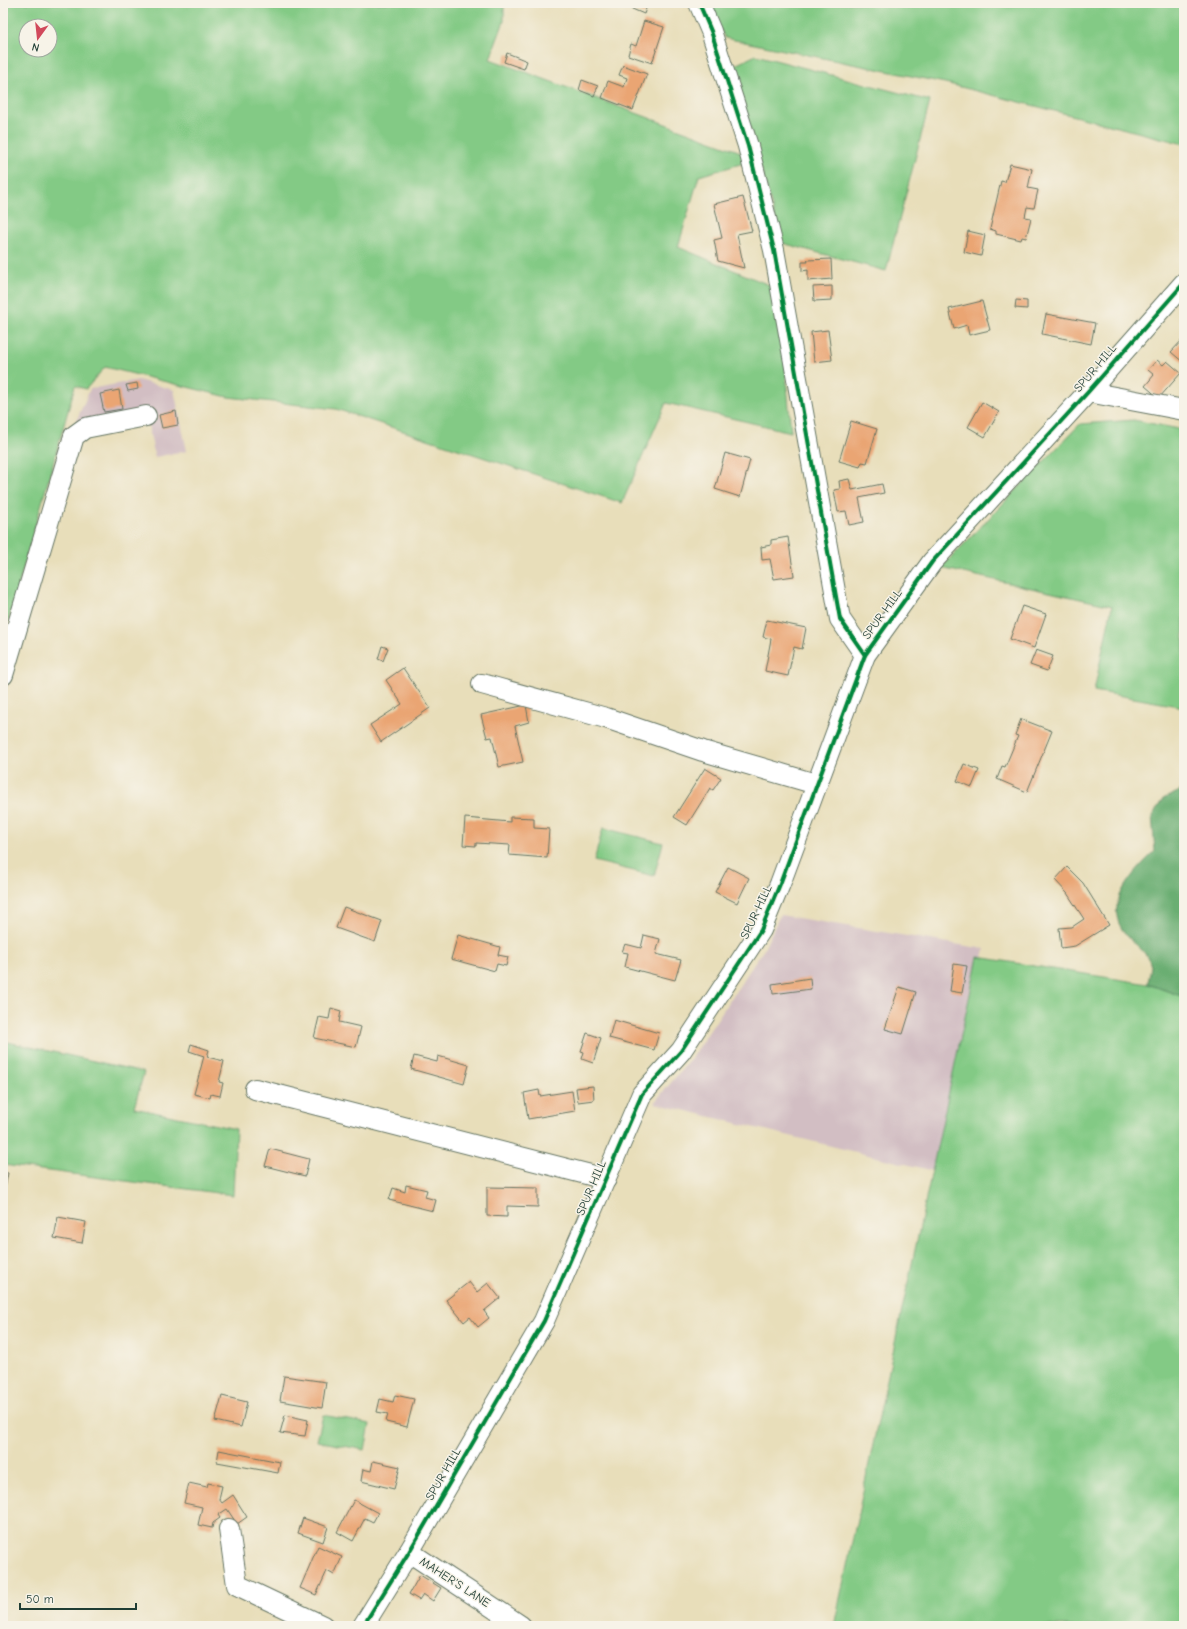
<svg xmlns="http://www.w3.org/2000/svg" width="1187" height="1629" font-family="'Comic Neue',sans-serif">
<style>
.industrial{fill:#d2bec3}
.green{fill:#83ca85;stroke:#51845c;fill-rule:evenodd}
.forest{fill:#6aae72;stroke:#447653}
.building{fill:#eaa573}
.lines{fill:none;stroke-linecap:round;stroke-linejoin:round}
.minor-casing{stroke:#657563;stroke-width:22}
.minor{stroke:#fff;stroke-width:20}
.cycleway-casing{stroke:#f7f3e8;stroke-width:6}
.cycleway{stroke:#00873e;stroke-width:4}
.labels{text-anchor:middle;stroke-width:3;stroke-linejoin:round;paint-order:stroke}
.street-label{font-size:12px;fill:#1f3d34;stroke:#f7f3e8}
</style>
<rect width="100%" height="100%" fill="#f7f3e8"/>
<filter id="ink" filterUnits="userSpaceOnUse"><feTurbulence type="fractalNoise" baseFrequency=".025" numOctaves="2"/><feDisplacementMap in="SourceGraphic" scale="8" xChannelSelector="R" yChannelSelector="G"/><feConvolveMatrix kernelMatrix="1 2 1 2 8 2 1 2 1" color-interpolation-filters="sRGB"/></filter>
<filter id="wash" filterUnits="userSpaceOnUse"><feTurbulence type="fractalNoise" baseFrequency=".012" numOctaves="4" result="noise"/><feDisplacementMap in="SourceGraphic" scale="16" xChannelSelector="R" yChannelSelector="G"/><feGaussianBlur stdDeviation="0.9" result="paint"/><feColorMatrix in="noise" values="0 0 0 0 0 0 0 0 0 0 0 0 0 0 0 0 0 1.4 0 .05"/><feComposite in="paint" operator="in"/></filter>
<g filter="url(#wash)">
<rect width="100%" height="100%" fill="#e8deba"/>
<!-- industrial -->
<g class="industrial">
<path d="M138 380 174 390 187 451 155 457 145 411 75 424 90 389Z"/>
<path d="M780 915 985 949 934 1171 654 1103 690 1060 764 949Z"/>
</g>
<!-- green -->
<g class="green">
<path d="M3 3H504V21L490 59 741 152 744 163 699 176 678 247 774 287 785 361 791 432 666 403 622 503 336 409 228 397 105 367 86 389 75 386 3 640ZM26 26H50V50H26Z"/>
<path d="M706 3H1184V144L945 83 725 38Z"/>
<path d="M756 55 930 101 886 271 782 243 733 66Z"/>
<path d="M1134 420 1184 430V707L1094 691 1112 606 941 568 1080 424Z"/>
<path d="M603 828 663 843 654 876 594 861Z"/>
<path d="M978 957 1148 984 1184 997V1626H834Z"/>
<path d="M3 1041 144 1072 134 1108 236 1129 233 1195 3 1165Z"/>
<path d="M323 1415 370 1424 365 1450 317 1441Z"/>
</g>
<!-- forest -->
<path class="forest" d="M1184 789V997L1148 984C1148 979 1151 971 1151 966 1148 951 1132 943 1124 932 1102 903 1135 871 1155 851L1152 816 1163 799Z"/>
<g id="blocks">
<!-- building -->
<g class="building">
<path d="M618 3H648L644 14Z"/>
<path d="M644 21 664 27 652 63 628 55 631 44 636 46Z"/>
<path d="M507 53 527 61 524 69 504 62Z"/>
<path d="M623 65 647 74 633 110 602 98 608 81 624 87 627 78 619 75Z"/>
<path d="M582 80 598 86 594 96 579 90Z"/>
<path d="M1010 164 1032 169 1028 188 1038 190 1034 208 1027 207 1025 217 1031 218 1026 238 1022 237 1021 240 996 234V231L990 229 1001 181 1005 182Z"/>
<path d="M743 197 752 231 737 234 744 268 718 261 714 240 722 238 714 204Z"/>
<path d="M968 231 985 235 981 256 964 252Z"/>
<path d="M831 259 832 279 808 281V270L802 271V262H808L807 260Z"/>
<path d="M832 286V300L814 301 813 287Z"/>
<path d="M1016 300 1027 301V309L1015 308Z"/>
<path d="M982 301 990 330 969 335 967 325 954 329 949 309Z"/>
<path d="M1046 314 1095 323 1091 344 1042 334Z"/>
<path d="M828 330 832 360 814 362 811 332Z"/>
<path d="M1184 338V363L1171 352Z"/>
<path d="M1157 360 1163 365 1167 361 1181 373 1159 398 1145 386 1154 375 1148 370Z"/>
<path d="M137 383 138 389 128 391 126 385Z"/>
<path d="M119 390 122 409 104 412 100 394Z"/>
<path d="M982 402 999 412 985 437 968 427Z"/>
<path d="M176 411 178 425 162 428 159 415Z"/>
<path d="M851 421 877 429 867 463 862 462 860 467 839 461Z"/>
<path d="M725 453 750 460 740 497 715 489Z"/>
<path d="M849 479 852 490 882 484 884 493 859 498 864 522 849 525 846 511 838 512 834 490 840 489 839 481Z"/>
<path d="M788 537 794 576 774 579 770 559 762 560 761 547 771 545V540Z"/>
<path d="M1022 606 1046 614 1034 648 1010 639Z"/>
<path d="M767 620 806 628 802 649 794 647 788 676 765 671 771 639 763 637Z"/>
<path d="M382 646 388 648 383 661 378 659Z"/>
<path d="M1036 650 1053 656 1047 671 1030 665Z"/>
<path d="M403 668 430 708 381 742 370 725 402 704 386 680Z"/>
<path d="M526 705 529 722 515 726 523 762 499 767 492 737 487 738 481 715Z"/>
<path d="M1021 719 1052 731 1027 792 997 779 1002 766 1005 767 1018 736 1015 735Z"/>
<path d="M964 764 979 770 972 787 957 781Z"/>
<path d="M705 768 721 778 713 790 710 788 687 825 674 817Z"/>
<path d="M510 817 534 818V828L549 829 547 858 509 855 510 845 476 843V846L463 845 465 818 510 822Z"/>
<path d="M728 867 749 878 737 903 715 892Z"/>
<path d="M1067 867 1083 883 1109 925 1075 946 1061 948 1059 928 1072 927 1084 919 1067 893 1055 880Z"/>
<path d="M344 907 382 921 375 942 336 928Z"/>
<path d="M458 935 500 947 498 955 508 957 506 966 497 964 495 971 451 959Z"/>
<path d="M644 935 660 939 656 954 681 960 675 980 625 967 628 953 622 952 625 944 641 948Z"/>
<path d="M954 964 967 966 962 993 950 991Z"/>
<path d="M810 978 811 989 773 994 772 984Z"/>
<path d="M899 987 916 992 903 1034 885 1029Z"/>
<path d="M331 1008 341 1011 339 1022 361 1027 356 1047 314 1038 319 1017 329 1019Z"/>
<path d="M614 1020 659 1033 654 1050 609 1038Z"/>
<path d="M587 1033 601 1038 593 1063 582 1059 584 1052 581 1051Z"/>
<path d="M191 1044 209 1050 207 1057 224 1061 219 1082 223 1083 220 1096 211 1094 210 1098 194 1094 204 1056 189 1051Z"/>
<path d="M414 1056 437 1062 438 1056 469 1065 464 1084 411 1069Z"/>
<path d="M593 1086 594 1100 578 1102 576 1088Z"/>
<path d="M539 1090 540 1096 572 1091 575 1111 528 1119 524 1093Z"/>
<path d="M270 1149 309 1159 305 1176 265 1166Z"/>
<path d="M3 1172 8 1173 5 1189H3Z"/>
<path d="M406 1185 427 1190 425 1197 436 1200 433 1211 389 1200 393 1188 405 1192Z"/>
<path d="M487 1187 538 1188V1207L507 1206V1217L487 1216Z"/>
<path d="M58 1217 86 1222 82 1243 54 1238Z"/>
<path d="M469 1282 477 1292 488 1283 500 1298 484 1311 489 1318 478 1327 470 1317 464 1322 446 1300Z"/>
<path d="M284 1376 326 1382 322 1408 280 1401Z"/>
<path d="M395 1395 414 1399 407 1427 386 1422 388 1414 377 1412 380 1399 393 1402Z"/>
<path d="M222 1396 247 1402 241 1427 215 1421Z"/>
<path d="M285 1415 308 1420 305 1436 280 1433Z"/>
<path d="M219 1450 280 1462 278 1473 217 1462Z"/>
<path d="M373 1461 400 1467 394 1489 361 1481 363 1469 371 1471Z"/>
<path d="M189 1483 207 1487 208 1483 222 1486 219 1499 222 1503 233 1495 247 1517 237 1524 227 1509 218 1515 220 1518 213 1523 212 1528 198 1525 202 1507 184 1503Z"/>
<path d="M354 1500 378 1513 373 1522 365 1518 353 1541 337 1532Z"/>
<path d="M303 1518 328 1527 323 1542 298 1533Z"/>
<path d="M318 1546 342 1557 334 1575 327 1571 316 1595 300 1588Z"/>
<path d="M420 1575 441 1588 433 1601 423 1594 419 1600 409 1594Z"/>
</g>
</g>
</g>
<g filter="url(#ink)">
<use href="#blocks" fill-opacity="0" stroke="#657563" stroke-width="1"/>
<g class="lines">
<!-- minor casing -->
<g class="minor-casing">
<g id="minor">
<path d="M699 3 711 31 748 146 774 250 840 619 865 655"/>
<path d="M1088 392 1184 410"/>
<path d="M3 675 74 436 85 428 146 416"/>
<path d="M482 684 606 718 703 751 816 784"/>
<path d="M255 1089 606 1179"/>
<path d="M229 1529 237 1585 323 1626"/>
<path d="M409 1552 521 1626"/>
<path d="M363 1626 409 1552 544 1321 642 1094 681 1051 761 930 780 884 865 655 932 562 1088 392 1184 283"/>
</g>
</g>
<!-- minor -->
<use href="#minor" class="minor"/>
<!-- cycleway casing -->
<g class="cycleway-casing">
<g id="cycleway">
<path d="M699 3 711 31 748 146 774 250 840 619 865 655"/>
<path d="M363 1626 409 1552 544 1321 642 1094 681 1051 761 930 780 884 865 655 932 562 1088 392 1184 283"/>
</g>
</g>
<!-- cycleway -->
<use href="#cycleway" class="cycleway"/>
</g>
</g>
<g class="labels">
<!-- street labels -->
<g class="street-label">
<text transform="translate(1095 368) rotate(-50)" y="4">SPUR HILL</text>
<text transform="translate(882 614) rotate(-54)" y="4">SPUR HILL</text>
<text transform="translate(756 912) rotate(-65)" y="4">SPUR HILL</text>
<text transform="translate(591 1188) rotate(-67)" y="4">SPUR HILL</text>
<text transform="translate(443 1474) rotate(-60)" y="4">SPUR HILL</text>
<text transform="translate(455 1582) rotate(33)" y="4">MAHER'S LANE</text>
</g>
</g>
<!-- margin -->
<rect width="1187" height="1629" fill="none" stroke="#f7f3e8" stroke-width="16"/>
<!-- north arrow -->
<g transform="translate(38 38) rotate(195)"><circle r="19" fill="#f7f3e8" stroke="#a1aaa0"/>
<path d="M0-3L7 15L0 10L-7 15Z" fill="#d1495b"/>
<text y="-6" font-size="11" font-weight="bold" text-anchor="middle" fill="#1f3d34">N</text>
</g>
<!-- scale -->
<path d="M20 1603v6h116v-6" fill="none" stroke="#1f3d34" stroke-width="2"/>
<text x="26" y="1603" font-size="12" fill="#1f3d34" stroke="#f7f3e8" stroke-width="3" paint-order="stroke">50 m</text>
</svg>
